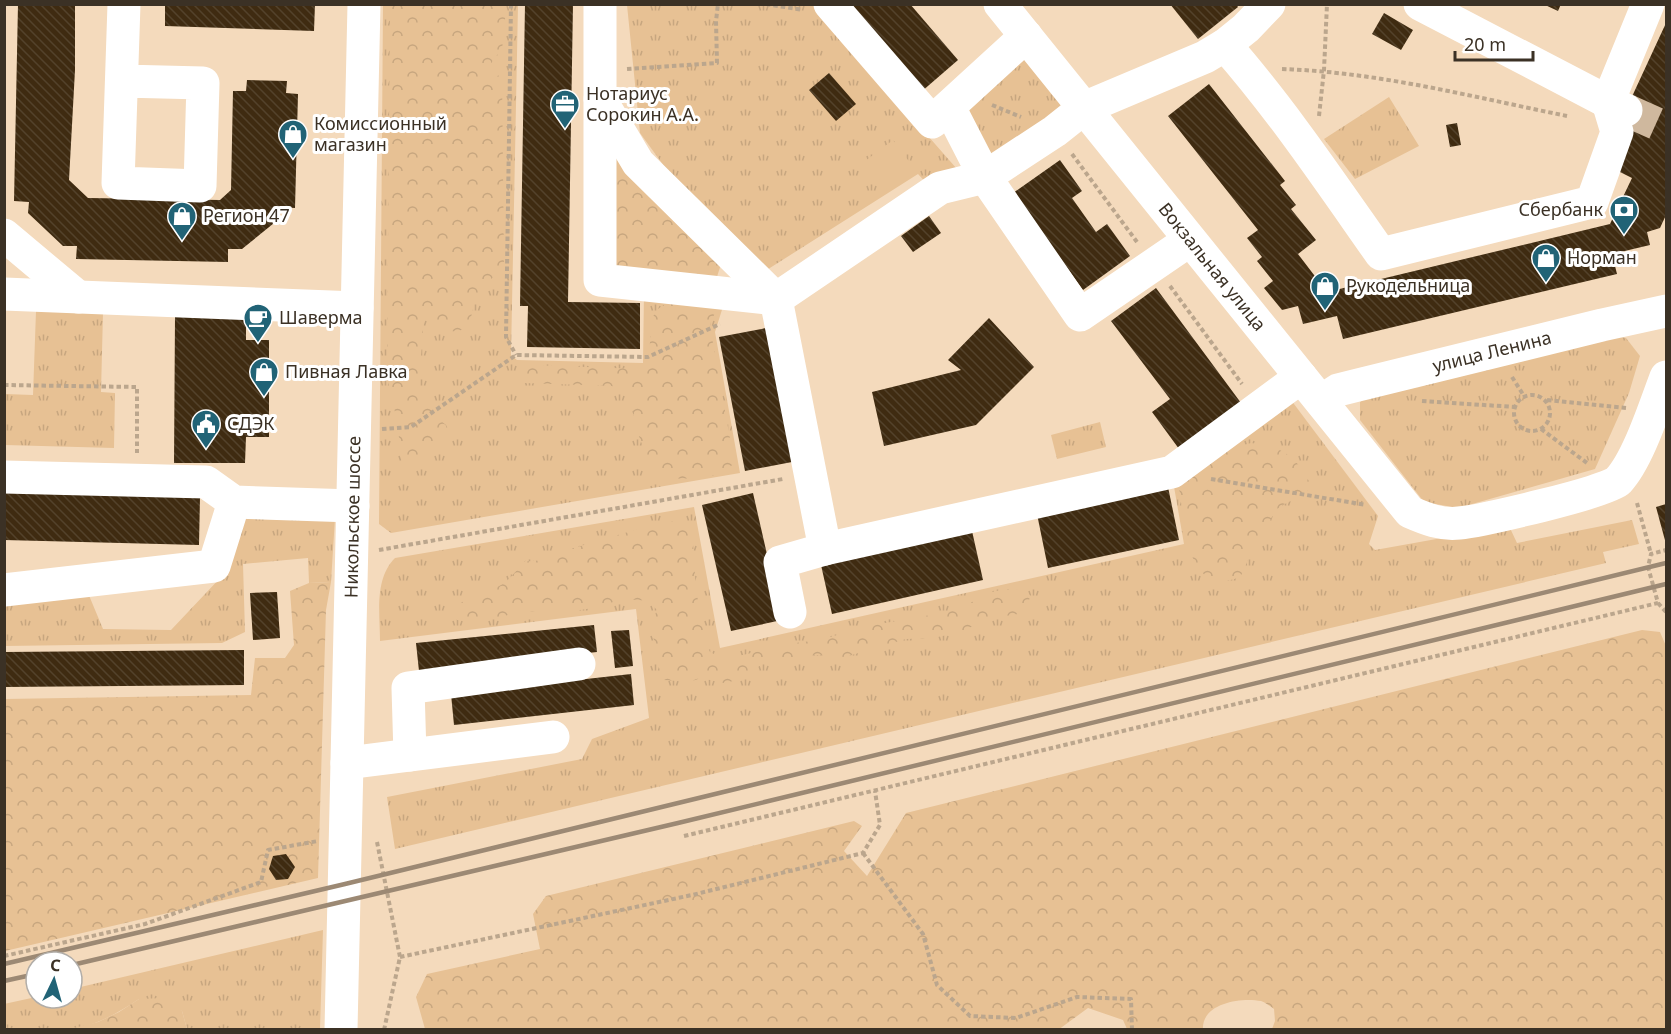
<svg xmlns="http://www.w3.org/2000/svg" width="1671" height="1034" font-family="'Noto Sans',sans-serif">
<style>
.grass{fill:url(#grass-tufts)}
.forest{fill:url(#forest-crowns)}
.pitch{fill:#e7c194}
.building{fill:url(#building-back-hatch)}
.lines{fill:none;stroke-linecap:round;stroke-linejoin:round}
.minor-tunnel{stroke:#cfb89e;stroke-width:33;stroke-dasharray:33 16;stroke-linecap:butt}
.path{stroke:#bba68d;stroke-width:4;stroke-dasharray:4.5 3;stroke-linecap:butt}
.minor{stroke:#fff;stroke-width:33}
.major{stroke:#fff;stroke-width:33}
.rail{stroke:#9c8974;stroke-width:4.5}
.labels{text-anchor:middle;stroke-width:6;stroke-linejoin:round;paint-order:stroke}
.poi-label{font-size:18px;fill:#3b3125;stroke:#fff;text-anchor:start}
.street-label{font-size:18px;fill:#3b3125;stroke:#fff}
</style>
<defs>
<pattern id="grass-tufts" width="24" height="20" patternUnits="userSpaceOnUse" patternTransform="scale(1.5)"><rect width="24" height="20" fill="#e7c194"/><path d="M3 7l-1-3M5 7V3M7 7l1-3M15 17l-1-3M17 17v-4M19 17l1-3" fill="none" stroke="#c7a67f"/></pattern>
<pattern id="forest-crowns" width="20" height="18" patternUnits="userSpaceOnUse" patternTransform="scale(1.5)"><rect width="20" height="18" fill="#e7c194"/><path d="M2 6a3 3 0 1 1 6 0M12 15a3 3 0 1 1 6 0" fill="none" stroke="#c7a67f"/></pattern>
<pattern id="building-back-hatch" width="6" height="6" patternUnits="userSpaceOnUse" patternTransform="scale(1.5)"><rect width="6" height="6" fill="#3f2b11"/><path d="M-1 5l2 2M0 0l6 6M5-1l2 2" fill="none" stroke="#53422b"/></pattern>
</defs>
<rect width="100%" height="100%" fill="#f4dabc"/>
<!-- grass -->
<g class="grass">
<path d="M383 5H518L511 355 517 360 643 363 644 291 726 297 715 332 740 473 391 533 379 524Z"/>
<path d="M627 5H813L957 169 931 188 918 174 762 273 680 188 640 133Z"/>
<path d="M1027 54 1066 106 991 162 958 107Z"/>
<path d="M1389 97 1419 146 1355 179 1324 139Z"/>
<path d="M36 311 103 313 101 392 115 393 114 448 5 445V394L33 395Z"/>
<path d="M1604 334 1626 338 1640 356 1629 393 1595 469 1458 508 1424 502 1360 420V402L1370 393Z"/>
<path d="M1288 396 1378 516 1369 544 1375 550 1509 526 1517 543 1632 520 1639 544 1603 552 1606 563 395 849 387 797 582 759 592 739 649 718 636 609 380 641C380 613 374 579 395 558L694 507 720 648 1184 544 1173 481Z"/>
<path d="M1100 422 1106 447 1057 459 1051 435Z"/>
<path d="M242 516 335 518 331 582 309 583 308 558 243 564 245 632 222 643 5 646V597L88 593 103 629 171 630 222 576Z"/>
<path d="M323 930 320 1029H187L182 1011 139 999C118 1013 96 1026 70 1029 49 1032 26 1029 5 1029L4 1004 36 997 72 998V989Z"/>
</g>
<!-- forest -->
<g class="forest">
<path d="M390 5 504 4 506 9 502 50C494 58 487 65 491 77L502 75 504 267C497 275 487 281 480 290 469 304 477 334 451 331 435 330 439 315 424 317L419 382 422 395 436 417 446 425 449 431 448 437 433 457 414 466 402 463 397 421 387 377Z"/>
<path d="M618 138 724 255 714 286 628 279 607 259Z"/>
<path d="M671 300 718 306 710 324 711 332 734 461C728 481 676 480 658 477L646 455 637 431 630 399 619 389 612 386 524 383 521 378 525 367 531 365 641 369 648 366 652 318 658 309Z"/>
<path d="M1251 443C1283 446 1298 458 1311 485 1304 501 1285 499 1275 512 1271 517 1269 524 1266 529 1262 534 1257 538 1254 543 1248 554 1247 567 1240 577 1185 599 1185 522 1179 488L1181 481 1220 451Z"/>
<path d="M680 521 693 542 696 592 702 616 705 641 710 652 722 658 734 657 795 643 820 640 868 626 942 613 968 604 992 592 1005 589 1018 590 1030 595 1028 607 1018 614 992 618 957 633 933 638 906 639 845 657 817 655 770 659 738 680 724 683 701 678 689 682 664 680 655 658 656 646 652 634V622L657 610C651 604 647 600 638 600 620 598 604 605 587 609 564 613 540 609 517 613 497 617 478 623 457 620L455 608C468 595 481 594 497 587 509 582 516 570 525 561 539 562 548 559 560 552L635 530 648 524Z"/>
<path d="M331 582 326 610 318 878 5 951 4 699 251 695 255 658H285L294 645 290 591 309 583Z"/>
<path d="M1642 630 1660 632 1666 646V1029H1272L1275 1021 1274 1009C1270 1006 1266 1003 1261 1001 1241 997 1201 1003 1203 1030L1127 1029 1123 1020 1088 1008 1058 1030 425 1029 416 997 427 974 540 949 533 914 546 896 854 821 862 826 844 851 867 876 906 813Z"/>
<path d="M162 998 182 1011 187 1029H70L98 1022 119 1012 139 999Z"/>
</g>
<!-- pitch -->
<path class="pitch" d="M893 140 914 168 887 189 865 161Z"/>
<!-- building -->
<g class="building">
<path d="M18 4H75V70L69 180 88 198 220 200 231 190 233 91H246L247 80 287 81 286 93 298 94 295 208 279 207V219L242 249H228V262L76 259 77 246H63L28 213 29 202 14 201Z"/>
<path d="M165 4H315L314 31 165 26Z"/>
<path d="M525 4H573L568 302 640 303V349L527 347 528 306H520Z"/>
<path d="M846 4H910L958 60 921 92Z"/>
<path d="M1170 4H1236L1238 7 1198 39Z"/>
<path d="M1543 4H1561L1558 11Z"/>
<path d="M1384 13 1413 30 1401 50 1372 34Z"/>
<path d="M1666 23V215L1660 228 1647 232 1650 245 1612 254 1617 274 1343 339 1337 316 1303 324 1298 306 1282 310 1264 288 1273 281 1257 261 1262 257 1247 238 1258 230 1168 116 1209 84 1285 181 1280 185 1296 205 1291 209 1316 240 1298 254 1327 292 1610 224 1632 178 1610 167 1623 116Z"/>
<path d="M829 73 856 104 836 121 809 90Z"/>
<path d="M1457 123 1461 145 1450 147 1446 125Z"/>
<path d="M1060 160 1082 191 1072 198 1096 232 1107 224 1130 256 1083 290 1013 193Z"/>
<path d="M929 216 941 233 913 252 901 236Z"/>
<path d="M1156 288 1244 407 1182 453 1152 412 1170 399 1111 321Z"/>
<path d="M175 317H246V340H269V437H246L245 463H174Z"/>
<path d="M989 318 1034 367 976 425 884 446 872 392 961 370 948 360Z"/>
<path d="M766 328 792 462 745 471 719 337Z"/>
<path d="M1168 487 1179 540 1048 568 1037 514Z"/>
<path d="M4 492 200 497 199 545 4 540Z"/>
<path d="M753 493 782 620 731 631 702 505Z"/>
<path d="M1666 504V544L1656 507Z"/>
<path d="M972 531 983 580 832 614 821 565Z"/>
<path d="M277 592 280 638 253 640 250 593Z"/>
<path d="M594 625 597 652 419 671 416 643Z"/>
<path d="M629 630 633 666 615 668 611 631Z"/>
<path d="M244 650V685L4 687V652Z"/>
<path d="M631 674 634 705 454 725 451 694Z"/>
<path d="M286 854 295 867 288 879 276 880 269 869 273 856Z"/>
</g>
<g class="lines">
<!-- minor-tunnel -->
<path class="minor-tunnel" d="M1626 110 1666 128"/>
<!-- path -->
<g class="path">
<path d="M511 4 506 337 516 355"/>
<path d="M766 4 803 10"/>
<path d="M627 69 717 63 716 21 718 4"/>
<path d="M1282 69C1378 72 1473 97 1567 116"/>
<path d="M992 105 1021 117"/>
<path d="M1319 116 1324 70 1327 4"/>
<path d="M1072 154 1137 242"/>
<path d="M1170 286 1242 384"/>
<path d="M1512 377 1524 396"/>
<path d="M4 385 137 387V453"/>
<circle cx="1532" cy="413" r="18"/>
<path d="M1547 400 1626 408"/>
<path d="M1422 401 1515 407"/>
<path d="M382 429 411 427 516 355 648 357 720 324"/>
<path d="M1541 429 1587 463"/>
<path d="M1211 479 1366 505"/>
<path d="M1637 503 1651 554"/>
<path d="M379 550 783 479"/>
<path d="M1658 603 1666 612"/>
<path d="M684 836 1658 603 1648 567 1651 554 1666 550"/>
<path d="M377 842 400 957 384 1030"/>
<path d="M863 853 923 934 937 985 970 1016 1016 1018 1077 997 1131 999 1132 1030"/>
<path d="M4 956 145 924 261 882 268 850 318 841"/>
<path d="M400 957 692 895 863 853 880 825 875 791"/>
</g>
<!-- minor -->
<g class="minor">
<path d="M600 4V280L776 299 940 188 985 177 1055 131 1084 108 1205 57 1225 45 1246 28 1269 4"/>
<path d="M830 4 932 122 1026 36"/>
<path d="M1000 4 1410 512C1426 519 1441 525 1459 523 1480 521 1608 492 1618 481 1638 460 1655 406 1666 377"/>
<path d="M1420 4 1608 102 1648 4"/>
<path d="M1225 45C1282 110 1331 183 1381 254L1592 202 1617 132 1608 102 1626 110"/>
<path d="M122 81 203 83 200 186 118 183 124 4"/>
<path d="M600 99 638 163 776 299 825 549"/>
<path d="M949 107 985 177 1080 315 1190 240"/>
<path d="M4 235 78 297"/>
<path d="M4 294 357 308"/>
<path d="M1321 401 1338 390 1358 385 1602 325 1666 311"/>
<path d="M4 477 206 482 234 502 353 506"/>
<path d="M4 590 214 566 234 502"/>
<path d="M790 612 780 562 825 549 1172 472 1301 377"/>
<path d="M410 755 408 688 579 664"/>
<path d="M347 763 553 737"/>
</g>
<!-- major -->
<path class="major" d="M341 1030 364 4"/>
<!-- rail -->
<g class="rail">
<path d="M4 964 345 884 1666 563"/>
<path d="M72 965 678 823 1666 584"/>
<path d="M4 981 36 974"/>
</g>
</g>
<!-- icons -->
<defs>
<g id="office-pin" transform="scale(1.5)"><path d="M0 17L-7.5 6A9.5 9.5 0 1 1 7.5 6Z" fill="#216376" stroke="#fff"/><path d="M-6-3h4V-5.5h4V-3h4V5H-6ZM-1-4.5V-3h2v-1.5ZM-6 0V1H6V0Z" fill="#fff"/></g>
<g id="shop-pin" transform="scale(1.5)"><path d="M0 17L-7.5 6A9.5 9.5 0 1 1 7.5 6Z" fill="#216376" stroke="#fff"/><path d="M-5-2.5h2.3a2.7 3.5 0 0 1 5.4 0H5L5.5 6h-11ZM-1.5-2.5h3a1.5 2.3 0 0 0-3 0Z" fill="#fff"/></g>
<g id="bank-pin" transform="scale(1.5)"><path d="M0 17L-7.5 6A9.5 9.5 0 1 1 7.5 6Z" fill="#216376" stroke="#fff"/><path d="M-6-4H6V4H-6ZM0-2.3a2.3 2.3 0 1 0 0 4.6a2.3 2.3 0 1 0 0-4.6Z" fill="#fff"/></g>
<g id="cafe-pin" transform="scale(1.5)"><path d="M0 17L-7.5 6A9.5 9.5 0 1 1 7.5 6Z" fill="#216376" stroke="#fff"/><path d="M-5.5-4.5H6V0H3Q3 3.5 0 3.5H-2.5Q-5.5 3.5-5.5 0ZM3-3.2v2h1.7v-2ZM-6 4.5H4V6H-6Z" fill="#fff"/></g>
<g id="civic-pin" transform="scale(1.5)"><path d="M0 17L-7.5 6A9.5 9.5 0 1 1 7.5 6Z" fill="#216376" stroke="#fff"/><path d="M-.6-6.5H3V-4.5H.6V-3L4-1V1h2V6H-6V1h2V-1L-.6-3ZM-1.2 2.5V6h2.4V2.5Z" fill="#fff"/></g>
</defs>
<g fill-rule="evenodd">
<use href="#office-pin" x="565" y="104"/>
<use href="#shop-pin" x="293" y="134"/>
<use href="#bank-pin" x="1624" y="210"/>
<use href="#shop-pin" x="182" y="216"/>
<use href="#shop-pin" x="1546" y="258"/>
<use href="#shop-pin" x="1325" y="286"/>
<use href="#cafe-pin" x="258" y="318"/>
<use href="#shop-pin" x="264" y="372"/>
<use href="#civic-pin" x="206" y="424"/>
</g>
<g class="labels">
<!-- poi labels -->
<g class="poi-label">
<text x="586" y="100">Нотариус<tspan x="586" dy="21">Сорокин А.А.</tspan></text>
<text x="314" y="130">Комиссионный<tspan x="314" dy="21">магазин</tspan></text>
<text x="1603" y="216" text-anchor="end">Сбербанк</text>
<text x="203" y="222">Регион 47</text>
<text x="1567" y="264">Норман</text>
<text x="1346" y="292">Рукодельница</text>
<text x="279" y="324">Шаверма</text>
<text x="285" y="378">Пивная Лавка</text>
<text x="227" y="430">СДЭК</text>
</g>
<!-- street labels -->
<g class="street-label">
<text transform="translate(1212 267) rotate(51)" y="6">Вокзальная улица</text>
<text transform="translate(1492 352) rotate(-14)" y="6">улица Ленина</text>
<text transform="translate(353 517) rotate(-89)" y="6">Никольское шоссе</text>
</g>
</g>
<!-- border -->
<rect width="1671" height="1034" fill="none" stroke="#3b3125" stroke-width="12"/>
<!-- north arrow -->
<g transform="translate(54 980) rotate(5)"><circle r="28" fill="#ffffff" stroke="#b1ada8" stroke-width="1.5"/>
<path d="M0-4.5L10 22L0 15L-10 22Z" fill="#216376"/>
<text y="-9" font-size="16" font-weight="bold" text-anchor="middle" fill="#3b3125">С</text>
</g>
<!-- scale -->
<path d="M1455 51v9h78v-9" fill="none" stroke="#3b3125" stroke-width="3"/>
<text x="1464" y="51" font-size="18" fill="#3b3125" stroke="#ffffff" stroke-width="4.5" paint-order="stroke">20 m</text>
</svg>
